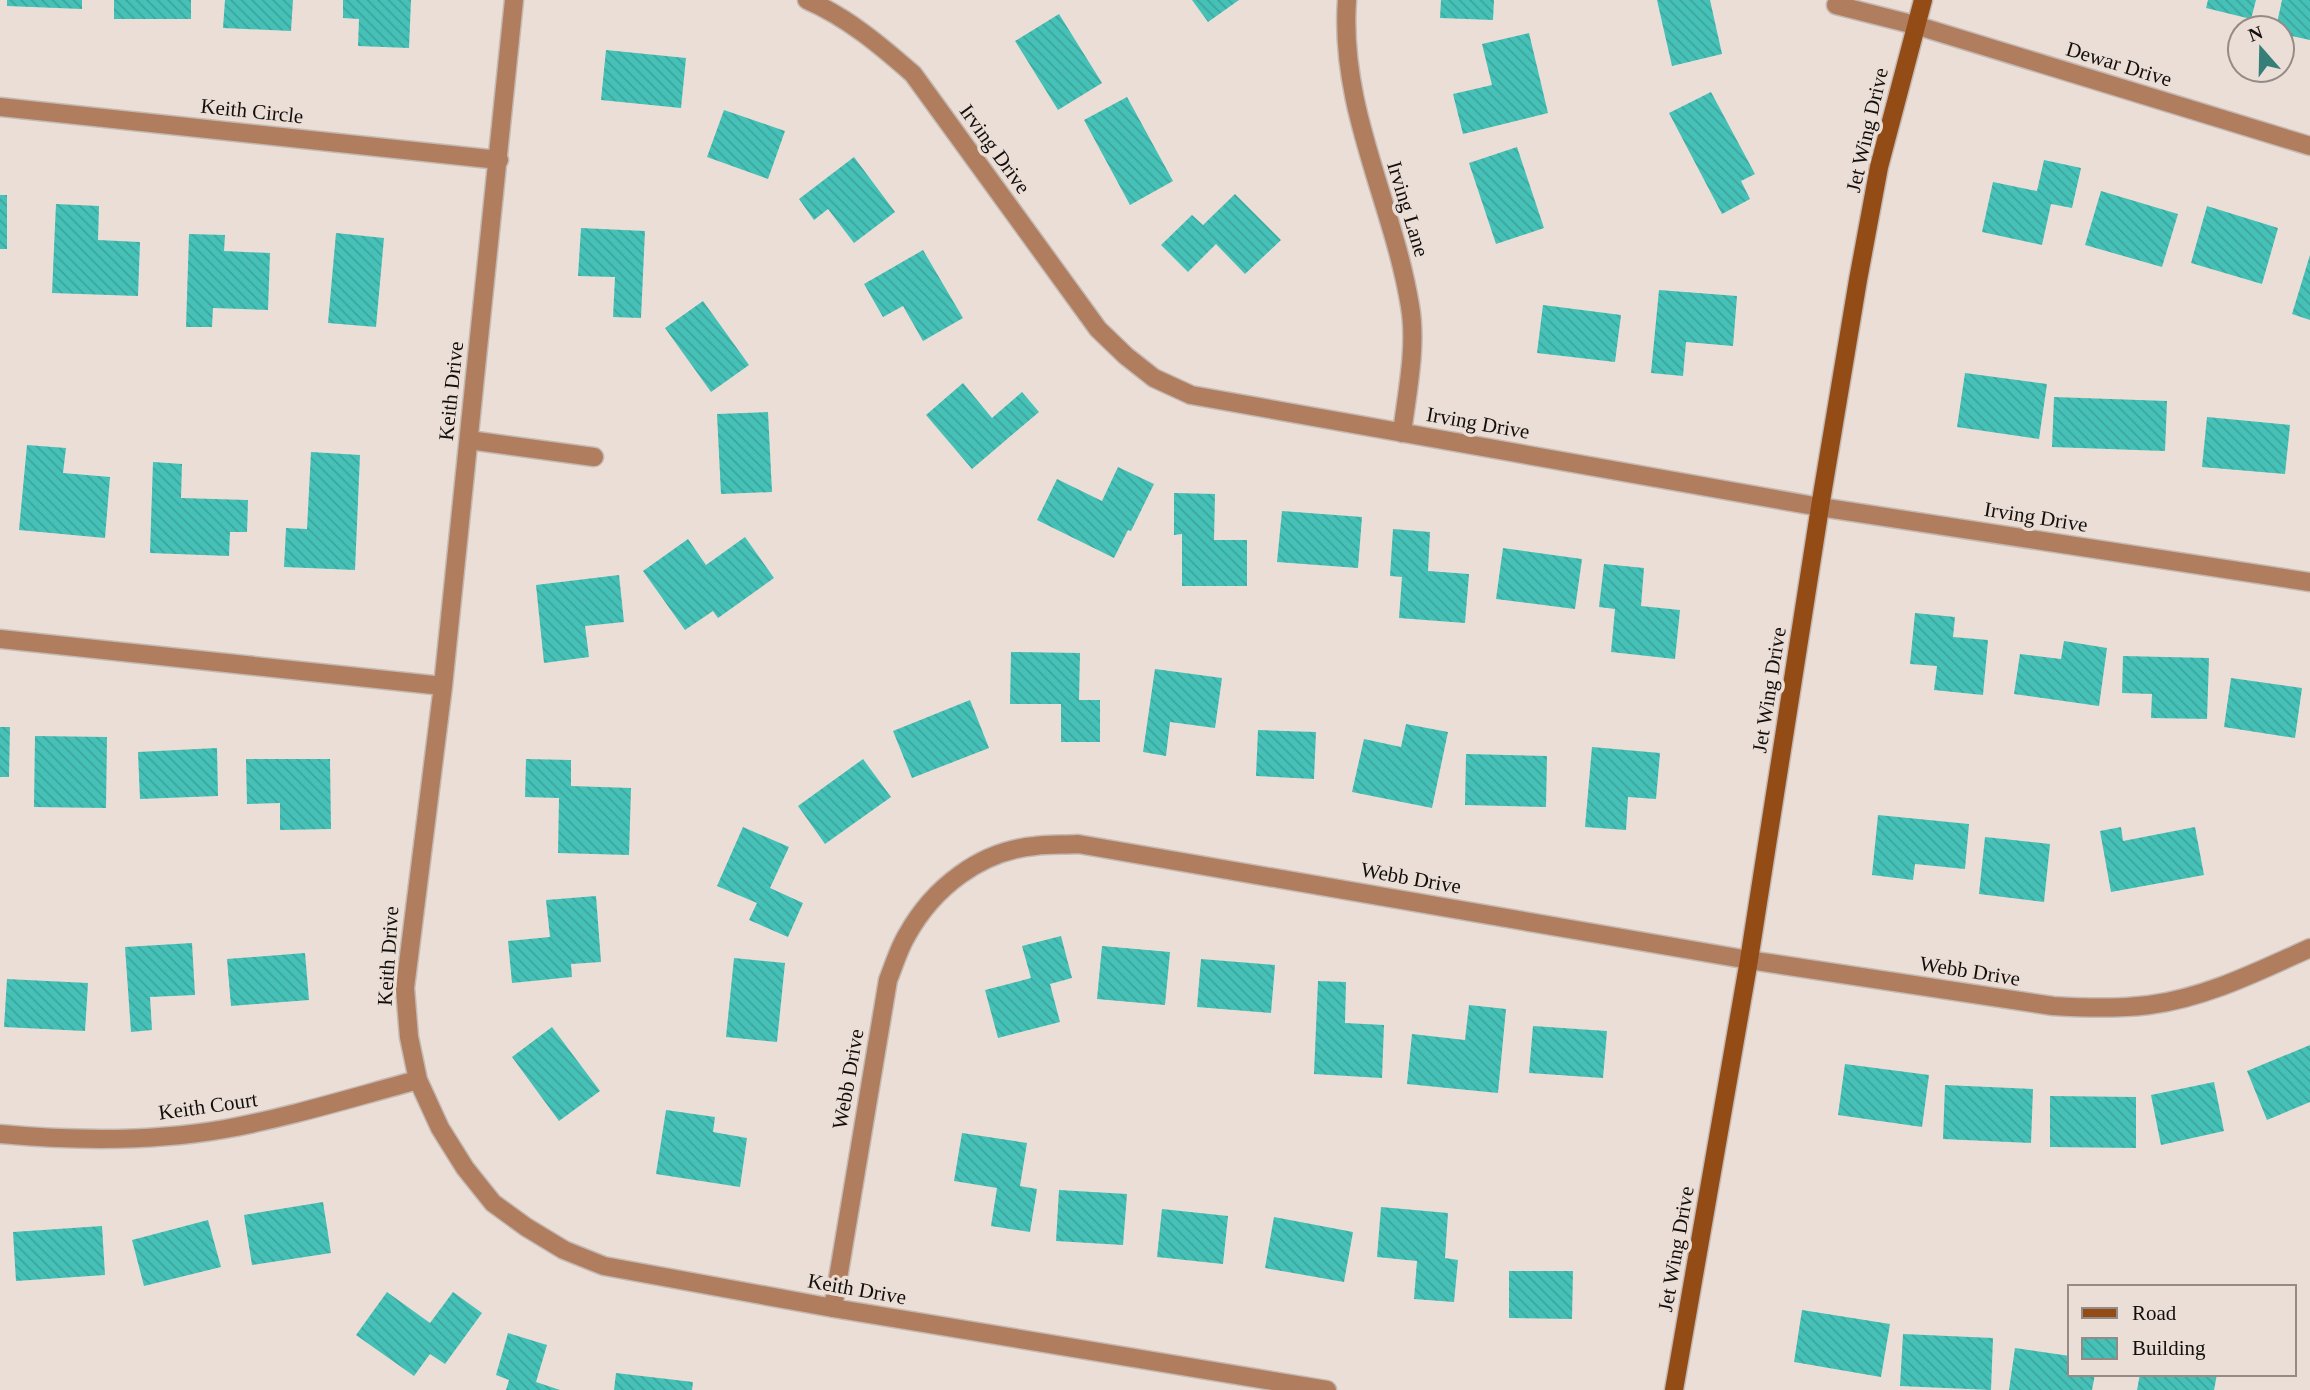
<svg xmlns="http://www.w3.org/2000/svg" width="2310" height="1390" viewBox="0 0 2310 1390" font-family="'Times New Roman',serif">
  <defs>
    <pattern id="building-back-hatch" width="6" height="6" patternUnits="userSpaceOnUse" patternTransform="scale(1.75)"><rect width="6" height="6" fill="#46c1b7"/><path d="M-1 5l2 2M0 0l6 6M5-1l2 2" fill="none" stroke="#3ca59c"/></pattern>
  </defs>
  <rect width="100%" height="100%" fill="#ebded7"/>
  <!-- building -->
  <path fill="url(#building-back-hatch)" d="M 7,0 L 82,0 L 82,9 L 7,6 Z
    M 114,0 L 191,0 L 191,19 L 114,19 Z
    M 225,0 L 293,0 L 291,31 L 223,28 Z
    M 343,0 L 411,0 L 409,48 L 358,46 L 359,19 L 343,18 Z
    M 1192,0 L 1239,0 L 1208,22 Z
    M 1441,0 L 1494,0 L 1493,20 L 1440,18 Z
    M 1657,0 L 1710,0 L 1722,54 L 1672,66 Z
    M 2208,0 L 2256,0 L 2251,19 L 2206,8 Z
    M 2282,0 L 2310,0 L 2310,40 L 2282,34 L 2282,28 L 2276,28 Z
    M 1059,14 L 1102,83 L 1058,110 L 1015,41 Z
    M 1529,33 L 1548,113 L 1463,134 L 1453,94 L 1492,85 L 1482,44 Z
    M 606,50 L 686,58 L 681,108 L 601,100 Z
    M 1711,92 L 1755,174 L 1741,181 L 1750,199 L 1722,214 L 1669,113 Z
    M 1127,97 L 1173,181 L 1130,205 L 1084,120 Z
    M 724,110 L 785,131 L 768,179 L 707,157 Z
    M 1517,147 L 1544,228 L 1496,244 L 1469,163 Z
    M 854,157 L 895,212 L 854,243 L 828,209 L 814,220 L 799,199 Z
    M 2044,160 L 2081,168 L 2072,208 L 2051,204 L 2042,245 L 1982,232 L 1993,182 L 2037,191 Z
    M 2101,191 L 2178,214 L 2162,267 L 2085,245 Z
    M 1235,194 L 1281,240 L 1245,274 L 1216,244 L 1188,272 L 1161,245 L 1192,215 L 1203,225 Z
    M 0,195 L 7,195 L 7,249 L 0,249 Z
    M 56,204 L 99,206 L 98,240 L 140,242 L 138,296 L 52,293 Z
    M 2207,206 L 2278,228 L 2262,284 L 2191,263 Z
    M 581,228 L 645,231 L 641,318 L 613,317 L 615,277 L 578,276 Z
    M 336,233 L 384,238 L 376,327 L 328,323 Z
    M 189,234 L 225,235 L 224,251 L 270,253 L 268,310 L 213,308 L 212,327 L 186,327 Z
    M 923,250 L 963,318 L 923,341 L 903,306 L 883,317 L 864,284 Z
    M 2310,255 L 2310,320 L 2292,314 Z
    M 1659,290 L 1737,296 L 1733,346 L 1686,342 L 1683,376 L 1651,373 Z
    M 703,301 L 749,365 L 711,392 L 665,328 Z
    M 1543,305 L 1621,315 L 1615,362 L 1537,353 Z
    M 1965,373 L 2047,384 L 2039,439 L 1957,427 Z
    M 963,383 L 992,418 L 1022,392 L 1039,412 L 972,469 L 926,415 Z
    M 2054,397 L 2167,401 L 2165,451 L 2052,447 Z
    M 768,412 L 772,492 L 721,494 L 717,414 Z
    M 2207,417 L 2290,425 L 2285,474 L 2202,467 Z
    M 27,445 L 66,448 L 63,473 L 110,477 L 105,538 L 19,530 Z
    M 311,452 L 360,455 L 355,570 L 284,567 L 286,528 L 307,529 Z
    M 153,462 L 182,464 L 181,498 L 248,500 L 247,532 L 230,532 L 229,556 L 150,553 Z
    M 1118,467 L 1154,484 L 1131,531 L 1128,530 L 1114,558 L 1037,520 L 1057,479 L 1102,501 Z
    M 1174,493 L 1215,494 L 1214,540 L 1247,540 L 1247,586 L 1182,586 L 1182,534 L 1174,535 Z
    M 1282,511 L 1362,517 L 1358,568 L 1277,562 Z
    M 1393,529 L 1430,532 L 1428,571 L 1469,574 L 1465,623 L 1399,618 L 1402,577 L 1390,576 Z
    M 745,537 L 774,578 L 718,618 L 713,611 L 685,630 L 643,571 L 688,539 L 706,565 Z
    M 1503,548 L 1582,559 L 1575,609 L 1496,599 Z
    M 1604,564 L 1644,568 L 1641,606 L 1680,610 L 1675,659 L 1611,652 L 1615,609 L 1599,607 Z
    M 619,575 L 624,622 L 585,626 L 589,657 L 544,663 L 536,585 Z
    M 1915,613 L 1955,617 L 1953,637 L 1988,640 L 1983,695 L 1934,690 L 1937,666 L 1910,664 Z
    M 2064,641 L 2107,648 L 2099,706 L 2014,694 L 2020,654 L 2061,659 Z
    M 1011,652 L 1080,653 L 1079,700 L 1100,700 L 1100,742 L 1061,742 L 1061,704 L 1010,704 Z
    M 2123,656 L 2209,658 L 2207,719 L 2151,718 L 2152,694 L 2122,693 Z
    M 1155,669 L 1222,678 L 1215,728 L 1170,722 L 1166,756 L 1143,752 Z
    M 2231,678 L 2302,688 L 2295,738 L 2224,727 Z
    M 970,700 L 989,748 L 912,778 L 893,731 Z
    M 1406,724 L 1448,732 L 1432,808 L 1352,792 L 1364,739 L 1401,747 Z
    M 0,727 L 10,727 L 9,777 L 0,777 Z
    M 1258,730 L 1316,732 L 1314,779 L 1256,776 Z
    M 35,736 L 107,737 L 106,808 L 34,807 Z
    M 1592,747 L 1660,753 L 1656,799 L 1628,797 L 1626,830 L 1585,827 Z
    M 217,748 L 218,796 L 140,799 L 138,752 Z
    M 1466,754 L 1547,756 L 1546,807 L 1465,805 Z
    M 246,759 L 330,759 L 331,829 L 280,830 L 280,803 L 247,804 Z
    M 526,759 L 571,760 L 571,786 L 631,788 L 629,855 L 558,853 L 559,798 L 525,797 Z
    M 863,759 L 891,797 L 825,844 L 798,806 Z
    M 1878,815 L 1969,824 L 1965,869 L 1915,864 L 1913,880 L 1872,875 Z
    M 743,827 L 789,847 L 770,888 L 803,903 L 788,937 L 749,920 L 757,903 L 717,886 Z
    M 2121,827 L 2123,841 L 2195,827 L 2204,875 L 2111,892 L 2100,831 Z
    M 1985,837 L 2050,844 L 2044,902 L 1979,894 Z
    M 596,896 L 601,962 L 571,964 L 572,977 L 512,983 L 508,941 L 550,937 L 546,900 Z
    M 1061,936 L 1072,978 L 1050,984 L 1060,1022 L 998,1038 L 985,990 L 1031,978 L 1022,946 Z
    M 192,943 L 195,995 L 150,997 L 152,1030 L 131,1032 L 125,947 Z
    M 1102,946 L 1170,952 L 1165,1005 L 1097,999 Z
    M 305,953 L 309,1000 L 231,1006 L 227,959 Z
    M 734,958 L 785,963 L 777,1042 L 726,1037 Z
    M 1201,959 L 1275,965 L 1271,1013 L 1197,1007 Z
    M 7,979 L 88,983 L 85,1031 L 4,1027 Z
    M 1318,981 L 1346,982 L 1345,1023 L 1384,1025 L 1382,1078 L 1314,1074 Z
    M 1469,1005 L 1506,1009 L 1498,1093 L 1407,1084 L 1412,1034 L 1465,1040 Z
    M 1533,1026 L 1607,1031 L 1603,1078 L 1529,1073 Z
    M 552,1027 L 600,1091 L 559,1121 L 512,1057 Z
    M 2310,1045 L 2310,1102 L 2267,1120 L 2247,1071 Z
    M 1845,1064 L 1929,1075 L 1922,1127 L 1838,1115 Z
    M 2214,1082 L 2224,1131 L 2161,1145 L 2151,1095 Z
    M 1945,1085 L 2033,1089 L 2031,1143 L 1943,1139 Z
    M 2050,1096 L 2136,1097 L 2136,1148 L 2050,1147 Z
    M 666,1110 L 715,1117 L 713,1132 L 747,1138 L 740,1187 L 656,1174 Z
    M 962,1133 L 1027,1143 L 1020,1186 L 1037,1189 L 1030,1232 L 991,1226 L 997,1188 L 954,1181 Z
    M 1059,1190 L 1127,1194 L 1123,1245 L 1056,1241 Z
    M 323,1202 L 331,1253 L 252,1265 L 244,1215 Z
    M 1381,1207 L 1448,1213 L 1445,1258 L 1458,1260 L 1454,1302 L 1414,1299 L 1417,1261 L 1377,1257 Z
    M 1162,1209 L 1228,1216 L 1223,1264 L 1157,1257 Z
    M 1274,1217 L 1353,1232 L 1344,1282 L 1265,1268 Z
    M 208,1220 L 221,1267 L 144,1286 L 132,1240 Z
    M 102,1226 L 105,1275 L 16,1281 L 13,1232 Z
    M 1509,1271 L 1573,1271 L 1572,1319 L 1509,1318 Z
    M 387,1292 L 430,1323 L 453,1292 L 482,1313 L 445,1364 L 430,1354 L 414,1376 L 356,1335 Z
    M 1802,1310 L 1890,1324 L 1881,1377 L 1794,1362 Z
    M 508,1333 L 547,1345 L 536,1382 L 560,1390 L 506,1390 L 509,1380 L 496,1375 Z
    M 1903,1334 L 1993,1338 L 1991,1390 L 1900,1386 Z
    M 2015,1348 L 2070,1356 L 2070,1374 L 2095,1374 L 2092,1390 L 2009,1390 Z
    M 616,1373 L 693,1382 L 692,1390 L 614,1390 Z
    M 2140,1374 L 2172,1375 L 2217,1374 L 2214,1390 L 2137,1390 Z"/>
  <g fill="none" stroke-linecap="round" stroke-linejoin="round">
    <defs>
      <path id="minor" d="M 514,0 L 443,686 L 405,988 L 409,1037 L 418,1080 L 440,1128 L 465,1168 L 493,1203 L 526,1227 L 564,1250 L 604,1266 L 833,1308 L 1327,1390
        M 807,0 C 847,17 881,46 913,74 L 1098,329 L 1126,356 L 1154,378 L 1191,395 L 1820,507 L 2310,582
        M 1347,0 C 1339,109 1393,202 1410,306 C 1417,346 1407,393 1402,433
        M 1836,5 L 1915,25 L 2310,146
        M 0,107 L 499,160
        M 469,440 L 594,457
        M 0,639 L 443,686
        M 0,1134 C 75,1141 151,1142 225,1129 C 290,1117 354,1097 418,1080
        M 833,1308 L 888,980 C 894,965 899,948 907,935 C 933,888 980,851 1035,846 C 1049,844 1064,845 1078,844 L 1749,960 L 2053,1006 C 2085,1008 2117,1009 2149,1005 C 2205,998 2259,971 2310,948"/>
      <path id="secondary" d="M 1674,1390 L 1749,960 L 1820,507 L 1858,280 L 1879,167 L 1923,0"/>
    </defs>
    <!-- minor casing -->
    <use href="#minor" stroke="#c4b9b3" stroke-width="21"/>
    <!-- secondary casing -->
    <use href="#secondary" stroke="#c4b9b3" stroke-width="21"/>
    <!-- minor -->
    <use href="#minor" stroke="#b07e5f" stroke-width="18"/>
    <!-- secondary -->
    <use href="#secondary" stroke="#934c16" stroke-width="18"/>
  </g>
  <g text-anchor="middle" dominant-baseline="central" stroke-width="7" stroke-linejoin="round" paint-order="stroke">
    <!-- street labels -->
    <g font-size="21" fill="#130f0d" stroke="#ebded7">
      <text transform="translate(2119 64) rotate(17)">Dewar Drive</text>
      <text transform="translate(252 111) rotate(6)">Keith Circle</text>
      <text transform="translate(1867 130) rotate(-77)">Jet Wing Drive</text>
      <text transform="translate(995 149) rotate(54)">Irving Drive</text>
      <text transform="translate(1408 209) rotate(73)">Irving Lane</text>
      <text transform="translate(451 391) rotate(-84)">Keith Drive</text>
      <text transform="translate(1478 423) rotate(10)">Irving Drive</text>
      <text transform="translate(2036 517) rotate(9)">Irving Drive</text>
      <text transform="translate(1769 690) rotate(-81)">Jet Wing Drive</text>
      <text transform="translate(1411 878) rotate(10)">Webb Drive</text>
      <text transform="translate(388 956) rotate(-86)">Keith Drive</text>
      <text transform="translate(1970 971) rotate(9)">Webb Drive</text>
      <text transform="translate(848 1079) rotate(-80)">Webb Drive</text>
      <text transform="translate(208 1106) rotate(-8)">Keith Court</text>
      <text transform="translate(1676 1249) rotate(-80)">Jet Wing Drive</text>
      <text transform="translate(857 1289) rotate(10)">Keith Drive</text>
    </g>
  </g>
  <!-- legend -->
  <rect x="2068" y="1285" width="228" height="91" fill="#ebded7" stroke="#958b86" stroke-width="2"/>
  <rect x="2082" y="1308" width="35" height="10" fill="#934c16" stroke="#958b86" stroke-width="2"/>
  <text x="2132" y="1320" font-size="21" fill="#130f0d">Road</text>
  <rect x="2082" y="1338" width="35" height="21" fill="url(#building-back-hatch)" stroke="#958b86" stroke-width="2"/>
  <text x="2132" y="1355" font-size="21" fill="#130f0d">Building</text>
  <!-- north arrow -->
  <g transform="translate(2261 49) rotate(340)"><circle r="33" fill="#ebded7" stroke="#958b86" stroke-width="2"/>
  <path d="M0-5L12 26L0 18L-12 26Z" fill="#367e78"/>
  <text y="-10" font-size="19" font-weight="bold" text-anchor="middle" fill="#130f0d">N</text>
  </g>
</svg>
